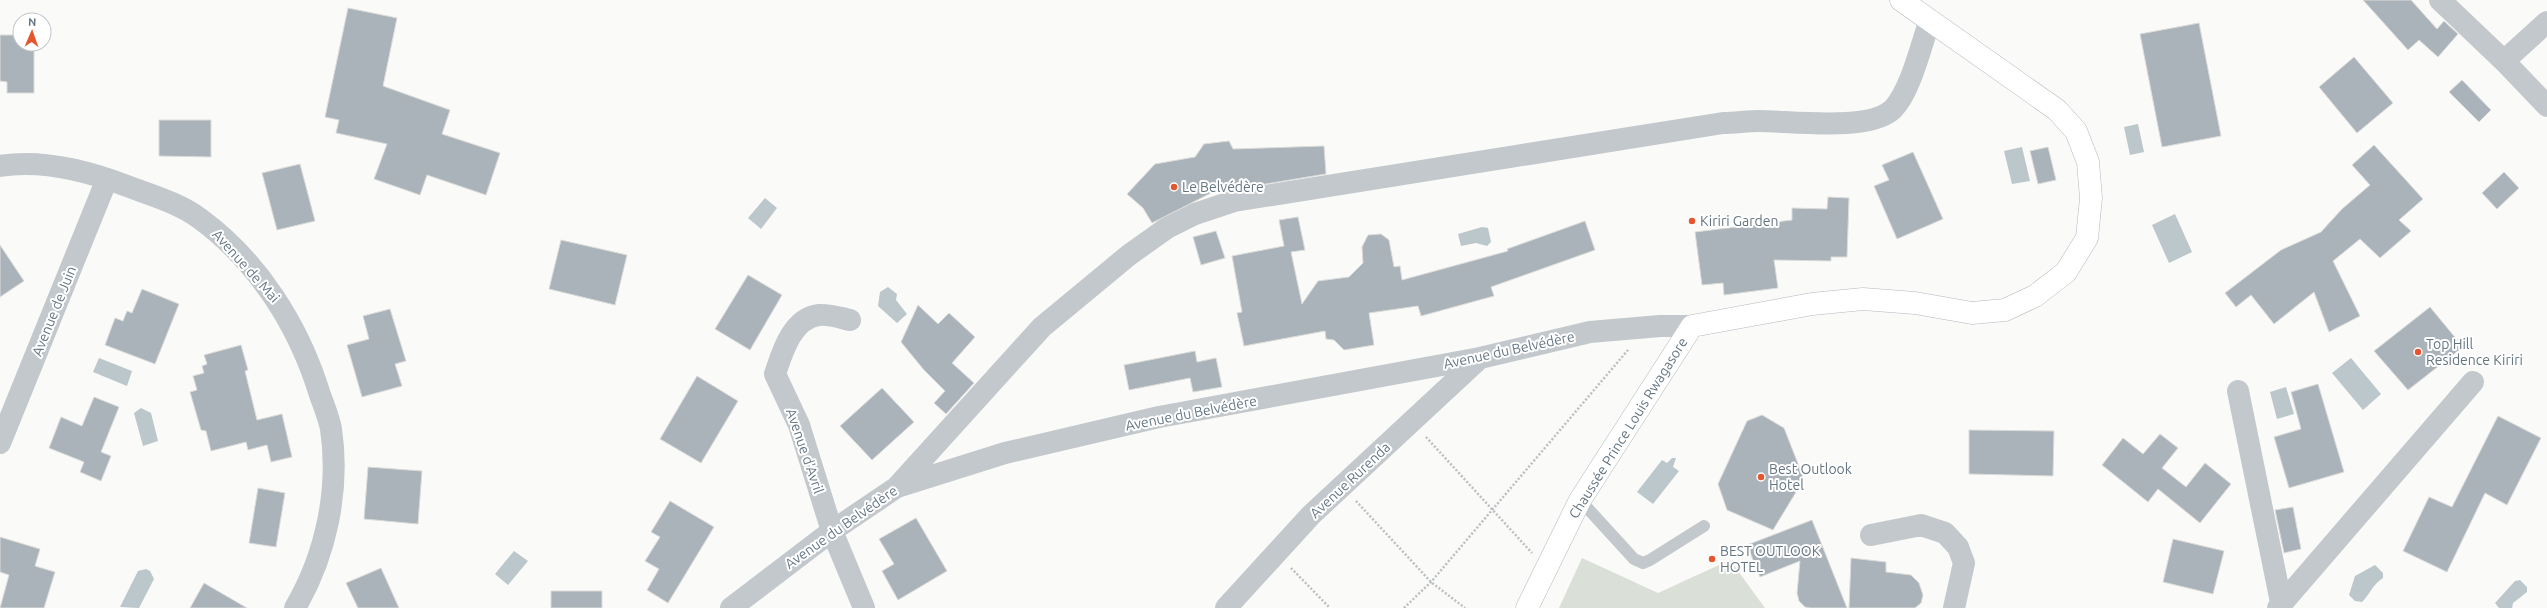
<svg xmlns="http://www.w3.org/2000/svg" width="2547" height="608" viewBox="0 0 2547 608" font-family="Ubuntu,sans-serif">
  <rect width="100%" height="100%" fill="#fafaf8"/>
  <!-- green -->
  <path fill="#dadfd7" d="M 1582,558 L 1658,593 L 1730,560 L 1765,608 L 1559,608 Z"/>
  <!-- water -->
  <path fill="#bbc7cb" d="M 2138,124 L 2144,152 L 2130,155 L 2124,127 Z
    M 2022,147 L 2030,181 L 2012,184 L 2004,151 Z
    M 765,198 L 777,208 L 761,229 L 748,218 Z
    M 2175,214 L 2192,252 L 2169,263 L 2152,225 Z
    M 1482,227 L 1488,228 L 1491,242 L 1487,246 L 1476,243 L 1461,246 L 1458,234 Z
    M 888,287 L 897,294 L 896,300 L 907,314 L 897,323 L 878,306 L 880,292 Z
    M 99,358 L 132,371 L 127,386 L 93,372 Z
    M 2351,358 L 2381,394 L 2363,410 L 2332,373 Z
    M 2286,387 L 2294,414 L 2277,419 L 2270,392 Z
    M 141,408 L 151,413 L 158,441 L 143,446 L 134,413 Z
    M 1672,458 L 1676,458 L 1673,467 L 1679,471 L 1653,504 L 1637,492 L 1662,460 L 1667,463 Z
    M 514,551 L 528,561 L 508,585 L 495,574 Z
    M 2375,565 L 2383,573 L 2383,578 C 2372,585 2371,593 2362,602 L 2355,601 L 2349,595 L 2355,576 Z
    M 146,569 L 150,571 L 154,579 L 139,608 L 120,607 L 138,571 Z
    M 2520,580 L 2527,587 L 2527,592 L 2513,603 L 2512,608 L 2499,608 L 2495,603 L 2515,581 Z"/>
  <!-- building -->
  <path fill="#aab3b9" stroke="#dcdcda" d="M 2363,0 L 2411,0 L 2437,29 L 2444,21 L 2458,34 L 2438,57 L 2419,40 L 2408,50 Z
    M 348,8 L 397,18 L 383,86 L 450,110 L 442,134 L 500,153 L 486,195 L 427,175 L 420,195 L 374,179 L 387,144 L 336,133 L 339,120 L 325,117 Z
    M 2199,23 L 2221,136 L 2162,147 L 2140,34 Z
    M 0,35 L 20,35 L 20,44 L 34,44 L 34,93 L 7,93 L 7,82 L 0,81 Z
    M 2354,57 L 2393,103 L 2357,133 L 2319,87 Z
    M 2462,80 L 2491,110 L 2479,122 L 2449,92 Z
    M 159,120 L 211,120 L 211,157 L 159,156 Z
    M 1229,141 L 1233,149 L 1324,146 L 1326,174 L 1211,193 L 1152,223 L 1143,208 L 1127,194 L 1155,164 L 1195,157 L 1204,144 Z
    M 2374,145 L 2423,199 L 2399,220 L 2411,231 L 2380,258 L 2360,239 L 2333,261 L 2360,316 L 2329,332 L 2314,292 L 2274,324 L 2251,295 L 2236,307 L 2225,293 L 2281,250 L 2321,232 L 2342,209 L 2370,185 L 2352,165 Z
    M 2048,147 L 2056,180 L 2038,184 L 2030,151 Z
    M 1913,152 L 1943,219 L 1897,239 L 1874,186 L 1889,180 L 1882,165 Z
    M 300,164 L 315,221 L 277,230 L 262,173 Z
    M 2504,172 L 2519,188 L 2497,209 L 2482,193 Z
    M 1828,197 L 1849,198 L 1847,257 L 1831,257 L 1831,261 L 1774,260 L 1778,288 L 1724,295 L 1723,283 L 1702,285 L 1695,232 L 1792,220 L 1792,208 L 1827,209 Z
    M 1298,217 L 1305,250 L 1291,252 L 1302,304 L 1318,281 L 1349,277 L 1363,263 L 1362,247 L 1368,235 L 1381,234 L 1389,240 L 1394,267 L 1400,266 L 1402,280 L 1508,251 L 1507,249 L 1585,221 L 1595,250 L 1491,287 L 1494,296 L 1421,316 L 1418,306 L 1369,313 L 1374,345 L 1344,350 L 1334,340 L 1326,339 L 1325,331 L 1244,346 L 1237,313 L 1242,312 L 1232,256 L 1284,246 L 1279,220 Z
    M 1216,231 L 1225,258 L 1201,265 L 1193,237 Z
    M 561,240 L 627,255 L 615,305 L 549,289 Z
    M 0,245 L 24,281 L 0,297 Z
    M 748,275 L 782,295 L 750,350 L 715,329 Z
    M 142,289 L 179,304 L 155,364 L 105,345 L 115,318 L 123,321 L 127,311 L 132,313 Z
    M 918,305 L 938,324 L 949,313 L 975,337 L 952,363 L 974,383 L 946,414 L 934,403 L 945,391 L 924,370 L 901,342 Z
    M 2430,307 L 2463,347 L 2408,390 L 2374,351 Z
    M 390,309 L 406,361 L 395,364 L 402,386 L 362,397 L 347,345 L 369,339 L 363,316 Z
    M 241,345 L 248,370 L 245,371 L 257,420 L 282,414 L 292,457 L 271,462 L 267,445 L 248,450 L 246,442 L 211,451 L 206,431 L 201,430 L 190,392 L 197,390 L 193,376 L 204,373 L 202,366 L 207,364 L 204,355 Z
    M 1195,351 L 1197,362 L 1216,358 L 1222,387 L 1193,392 L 1190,378 L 1129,390 L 1124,365 Z
    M 697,376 L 738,401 L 701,463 L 660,439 Z
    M 2318,384 L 2344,472 L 2289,488 L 2274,437 L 2301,429 L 2291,392 Z
    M 882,388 L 914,422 L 872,460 L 840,426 Z
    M 94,397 L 119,407 L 101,452 L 111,456 L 101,481 L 80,472 L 84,462 L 49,448 L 61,417 L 82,426 Z
    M 1762,415 L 1784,428 L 1804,479 L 1773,530 L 1727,510 L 1718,484 L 1747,421 Z
    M 2498,416 L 2541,438 L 2507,505 L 2485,493 L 2447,572 L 2403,551 L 2429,497 L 2452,507 Z
    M 1969,430 L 2054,431 L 2053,476 L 1969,474 Z
    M 2160,434 L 2178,448 L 2162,468 L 2186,487 L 2205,463 L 2231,484 L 2200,523 L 2158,489 L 2148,502 L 2102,465 L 2123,438 L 2143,454 Z
    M 368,467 L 422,471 L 418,524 L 364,519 Z
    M 258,488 L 285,493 L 276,547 L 249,543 Z
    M 670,501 L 714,527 L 668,603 L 647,590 L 659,569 L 645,561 L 660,537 L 651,532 Z
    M 2293,507 L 2301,549 L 2284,553 L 2275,510 Z
    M 916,518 L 947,571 L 898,600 L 882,571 L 894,564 L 879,539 Z
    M 1812,520 L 1847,608 L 1810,608 L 1805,607 L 1799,601 L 1797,593 L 1800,561 L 1760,577 L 1747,545 Z
    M 0,537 L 40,549 L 35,566 L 55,572 L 44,608 L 0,608 L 9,575 L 0,572 Z
    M 2173,539 L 2224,551 L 2213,594 L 2163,582 Z
    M 1851,558 L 1886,562 L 1886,572 L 1911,575 L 1919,583 L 1923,595 L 1921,603 L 1915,608 L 1849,608 Z
    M 381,568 L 399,608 L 358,608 L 346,583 Z
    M 204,583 L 247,608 L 190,608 Z
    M 551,591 L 602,591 L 602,608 L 551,608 Z"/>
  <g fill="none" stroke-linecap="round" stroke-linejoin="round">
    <defs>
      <path id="secondary" d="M 1527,608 L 1580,500 L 1692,326 L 1812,304 L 1863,299 L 1915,303 L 1972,313 L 2005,310 L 2035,296 L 2066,272 L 2087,238 L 2091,198 L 2088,162 L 2076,131 L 2057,110 L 1901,0"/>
    </defs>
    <!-- secondary casing -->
    <use href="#secondary" stroke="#b3babf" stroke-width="23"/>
    <!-- path -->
    <path stroke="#bbbfc2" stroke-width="2.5" stroke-dasharray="2 2" stroke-linecap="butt" d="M 1426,437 L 1532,553
      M 1356,501 L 1431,582 L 1465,608
      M 1291,568 L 1330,608
      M 1404,608 L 1431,582 L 1628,350"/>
    <!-- lane -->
    <path stroke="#c3c8cc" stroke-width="12" d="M 1580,500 L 1634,559 L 1643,563 L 1650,560 L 1704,526"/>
    <!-- street -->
    <path stroke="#c3c8cc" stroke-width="22" d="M 2440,0 L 2504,61 L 2547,106
      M 2504,61 L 2547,22
      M 0,166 C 43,159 88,171 127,186 C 151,195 179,203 199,218 C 258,261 299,326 320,395 C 324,406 329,418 331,429 C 340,490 326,555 295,608
      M 850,320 C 841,318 829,314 819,315 C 792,318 782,353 775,374 L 799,425 L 832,531 L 864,608
      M 2238,391 L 2281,602
      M 0,443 L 107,179
      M 897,487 L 1042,327 L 1129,255 L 1167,228 L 1195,214 L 1234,201 L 1723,123 C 1735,123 1747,121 1759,121 C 1791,121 1870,132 1893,109 C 1911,90 1921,45 1930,20
      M 1871,535 L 1921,525 L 1945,533 L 1958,547 L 1964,563 L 1954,608
      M 731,608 L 832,531 L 897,487 L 1005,453 L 1159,417 L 1480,358 L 1590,332 L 1660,326 L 1692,326
      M 1226,608 L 1311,515 L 1480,358
      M 2278,608 L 2473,382"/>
    <!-- secondary -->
    <use href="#secondary" stroke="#fff" stroke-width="22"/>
  </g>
  <!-- markers -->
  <g fill="#e4572e" stroke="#fff" stroke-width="1.5">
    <circle cx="1174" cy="187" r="4"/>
    <circle cx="1692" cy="221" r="4"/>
    <circle cx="2418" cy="352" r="4"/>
    <circle cx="1761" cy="477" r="4"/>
    <circle cx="1712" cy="559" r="4"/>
  </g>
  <g text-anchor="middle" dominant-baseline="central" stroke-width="4" stroke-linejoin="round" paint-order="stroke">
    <!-- poi labels -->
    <g font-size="14" fill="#657683" stroke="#fff" text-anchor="start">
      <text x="1182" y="187">Le Belvédère</text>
      <text x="1700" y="221">Kiriri Garden</text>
      <text x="2426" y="344">Top Hill<tspan x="2426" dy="16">Residence Kiriri</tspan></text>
      <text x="1769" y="469">Best Outlook<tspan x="1769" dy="16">Hotel</tspan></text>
      <text x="1720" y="551">BEST OUTLOOK<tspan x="1720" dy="16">HOTEL</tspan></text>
    </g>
    <!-- street labels -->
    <g font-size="14" fill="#657683" stroke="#fff">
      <text transform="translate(246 266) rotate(48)">Avenue de Mai</text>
      <text transform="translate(54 311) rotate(-68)">Avenue de Juin</text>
      <text transform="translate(1509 350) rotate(-12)">Avenue du Belvédère</text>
      <text transform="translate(1191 413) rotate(-11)">Avenue du Belvédère</text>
      <text transform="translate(1628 428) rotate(-58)">Chaussée Prince Louis Rwagasore</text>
      <text transform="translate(805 451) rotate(71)">Avenue d'Avril</text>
      <text transform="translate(1350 480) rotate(-43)">Avenue Rurenda</text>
      <text transform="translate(841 527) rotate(-35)">Avenue du Belvédère</text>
    </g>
  </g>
  <!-- north arrow -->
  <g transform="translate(32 32) rotate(2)"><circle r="19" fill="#ffffff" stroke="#c1c8cd"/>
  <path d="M0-3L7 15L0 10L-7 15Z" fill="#e4572e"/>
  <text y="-6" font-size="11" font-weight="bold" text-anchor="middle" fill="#657683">N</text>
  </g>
</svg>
